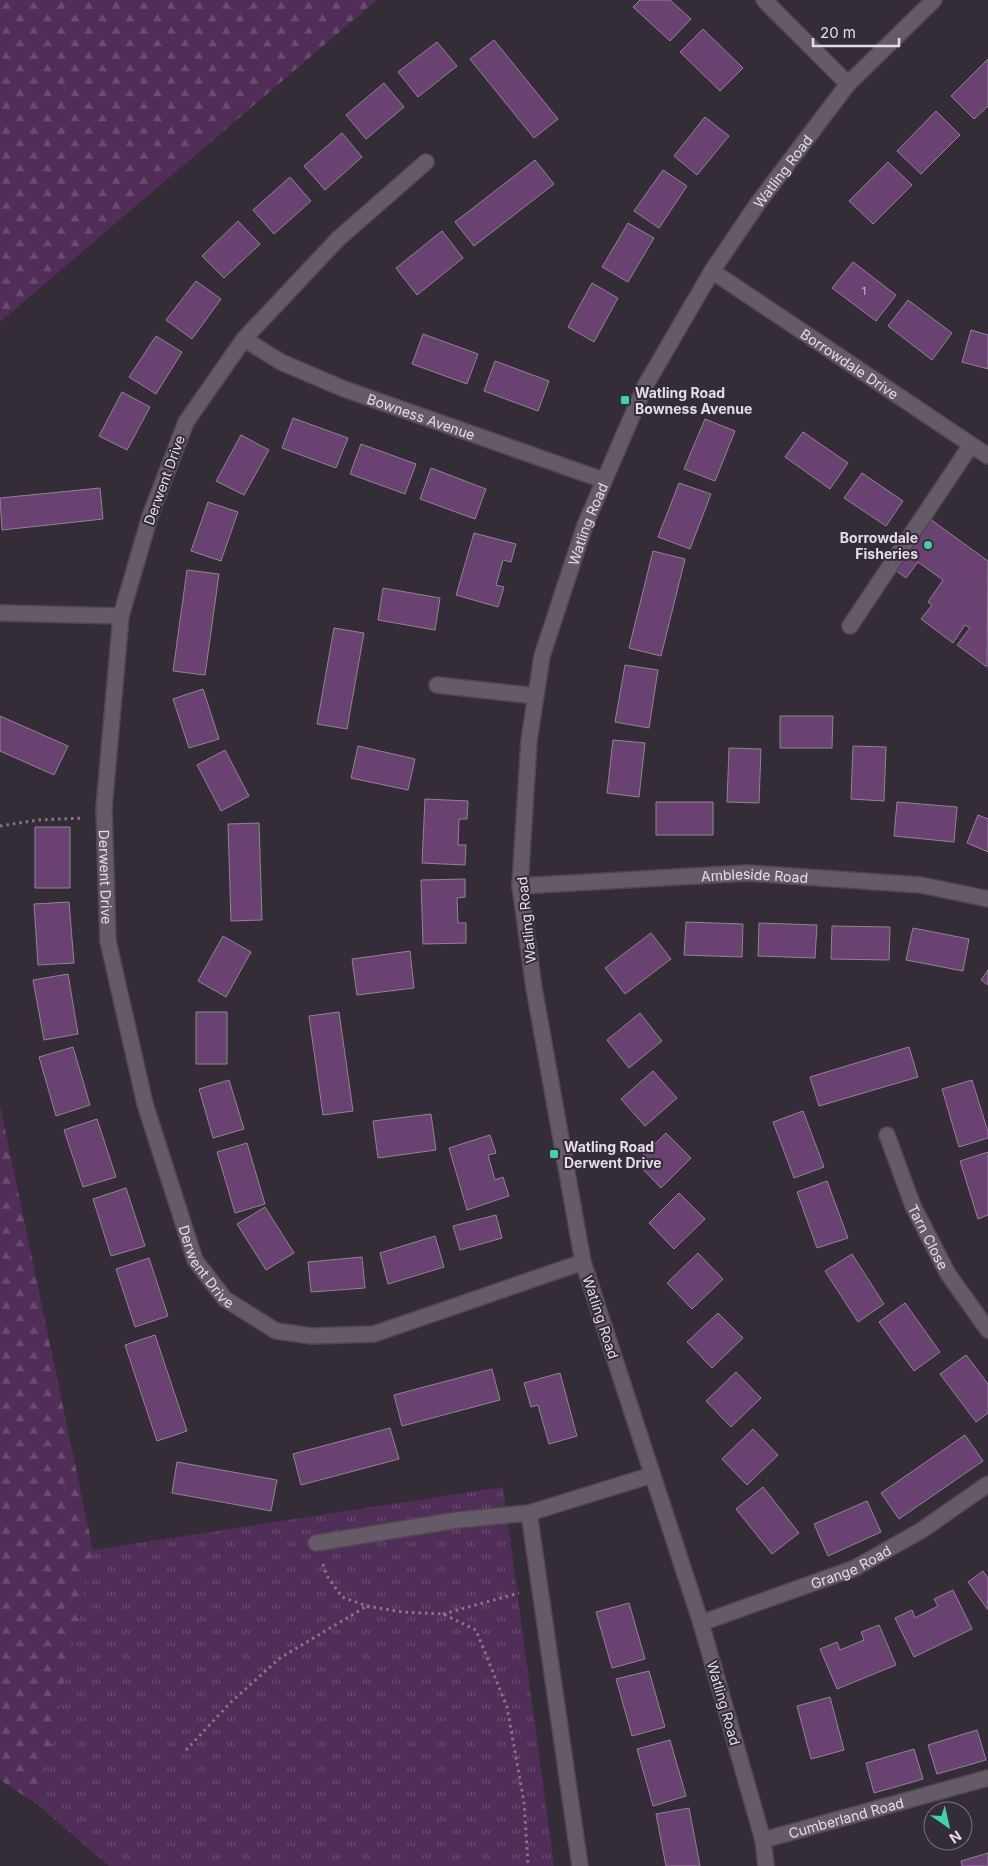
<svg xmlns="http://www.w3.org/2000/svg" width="988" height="1866" viewBox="0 0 988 1866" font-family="Inter,sans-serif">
  <defs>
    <pattern id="grass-tufts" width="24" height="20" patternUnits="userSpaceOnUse" patternTransform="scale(1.25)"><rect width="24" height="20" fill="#512e58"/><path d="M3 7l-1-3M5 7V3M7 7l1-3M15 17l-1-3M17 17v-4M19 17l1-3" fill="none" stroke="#6a4c70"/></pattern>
    <pattern id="forest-firs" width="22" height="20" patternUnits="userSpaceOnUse" patternTransform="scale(1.25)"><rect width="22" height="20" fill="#512e58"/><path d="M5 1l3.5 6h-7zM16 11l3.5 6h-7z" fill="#6a4c70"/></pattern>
  </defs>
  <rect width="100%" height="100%" fill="#342c36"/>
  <!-- grass -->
  <path fill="url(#grass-tufts)" d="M 503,1487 L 554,1866 L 109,1866 L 38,1805 L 93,1550 Z"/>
  <!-- forest -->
  <path fill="url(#forest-firs)" d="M 0,0 L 377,0 L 0,322 Z
    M 0,1105 L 93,1550 L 38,1805 L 0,1780 Z"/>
  <!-- building -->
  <path fill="#694271" stroke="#8f8591" d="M 640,0 L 670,0 L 691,19 L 670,41 L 633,7 Z
    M 703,29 L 743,68 L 720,91 L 680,52 Z
    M 494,40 L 558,119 L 534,138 L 470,59 Z
    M 437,42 L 457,66 L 418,97 L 398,72 Z
    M 988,59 L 988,106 L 974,119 L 951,96 Z
    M 384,83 L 404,107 L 366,139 L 346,115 Z
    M 936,111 L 960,135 L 921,174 L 897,151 Z
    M 705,117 L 729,136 L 697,175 L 674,156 Z
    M 342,133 L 362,157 L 325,190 L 304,166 Z
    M 535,160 L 554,184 L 474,246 L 455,222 Z
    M 888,162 L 912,185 L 873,224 L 849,201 Z
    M 663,170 L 687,186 L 659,228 L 634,211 Z
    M 290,177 L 311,201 L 274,234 L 253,210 Z
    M 238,221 L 260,244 L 224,278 L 202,256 Z
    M 628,223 L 654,238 L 628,282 L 602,267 Z
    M 442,231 L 463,258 L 417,295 L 396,268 Z
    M 853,262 L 896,295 L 876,321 L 832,288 Z
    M 196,281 L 221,299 L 192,339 L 166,320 Z
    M 592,283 L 618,298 L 594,342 L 568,327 Z
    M 908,300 L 952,333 L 932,360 L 888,326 Z
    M 971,330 L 988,335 L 988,369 L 962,362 Z
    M 423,334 L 478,354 L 467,384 L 412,364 Z
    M 156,336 L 182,352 L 156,394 L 129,377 Z
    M 495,361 L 549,381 L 538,411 L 484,391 Z
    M 122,392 L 150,407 L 127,450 L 99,436 Z
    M 293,418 L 348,438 L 336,468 L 282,448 Z
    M 705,419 L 735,431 L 715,481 L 684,469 Z
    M 803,432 L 848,463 L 830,489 L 785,457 Z
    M 241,435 L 269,450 L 244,495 L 216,481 Z
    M 361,444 L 416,464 L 405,494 L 350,474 Z
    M 431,468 L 486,489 L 475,519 L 420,499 Z
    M 862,473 L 903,501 L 886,526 L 844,498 Z
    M 679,483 L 711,494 L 690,549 L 658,537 Z
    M 100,488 L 103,519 L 2,530 L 0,498 Z
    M 208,502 L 238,512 L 221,561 L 191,551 Z
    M 930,519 L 988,561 L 987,667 L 957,645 L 970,628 L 965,625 L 953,643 L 921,619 L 932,605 L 928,602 L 943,580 L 918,562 L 906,578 L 894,569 Z
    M 474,533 L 516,544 L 511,562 L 503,560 L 496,585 L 504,587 L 498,607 L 456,595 Z
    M 653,551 L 685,559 L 661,656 L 629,648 Z
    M 187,570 L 219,574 L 205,675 L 173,671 Z
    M 383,588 L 440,598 L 435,630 L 378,620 Z
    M 334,628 L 364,633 L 347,729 L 317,724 Z
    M 625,665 L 658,670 L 649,728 L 615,722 Z
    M 203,689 L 219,739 L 189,748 L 173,699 Z
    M 0,716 L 68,746 L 54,775 L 0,751 Z
    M 780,716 L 833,716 L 832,748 L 780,748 Z
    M 613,740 L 645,743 L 639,797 L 607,793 Z
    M 358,746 L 415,759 L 408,790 L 351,778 Z
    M 853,746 L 886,747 L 884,801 L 851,799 Z
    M 729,748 L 761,749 L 759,803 L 727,802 Z
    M 225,750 L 249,796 L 221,811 L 197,765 Z
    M 425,799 L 468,801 L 467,819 L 459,819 L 458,845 L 466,845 L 465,865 L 422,863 Z
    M 656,802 L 713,802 L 713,835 L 656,835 Z
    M 897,802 L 957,807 L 954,842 L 894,836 Z
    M 978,815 L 988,819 L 988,852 L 967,843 Z
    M 259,823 L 262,920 L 231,921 L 228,824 Z
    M 35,827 L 70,827 L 70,888 L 35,888 Z
    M 465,879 L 465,897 L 457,898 L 458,923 L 466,923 L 466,943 L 423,944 L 421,880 Z
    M 69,902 L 74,963 L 38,965 L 34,904 Z
    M 686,922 L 743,924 L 742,957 L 684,955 Z
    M 759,923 L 817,925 L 815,958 L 758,956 Z
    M 832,926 L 890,927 L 889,960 L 831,959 Z
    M 913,928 L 969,939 L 963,971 L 906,960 Z
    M 651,933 L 671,959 L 625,994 L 605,968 Z
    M 223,936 L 251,952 L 226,997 L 198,981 Z
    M 410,951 L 414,988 L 357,995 L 352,959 Z
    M 988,970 L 988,985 L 981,980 Z
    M 68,974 L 78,1034 L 44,1040 L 33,980 Z
    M 196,1012 L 227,1012 L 227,1064 L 196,1064 Z
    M 339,1012 L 353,1111 L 323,1115 L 309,1016 Z
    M 640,1013 L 662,1041 L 629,1068 L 607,1040 Z
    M 73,1047 L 90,1105 L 56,1116 L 39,1057 Z
    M 909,1047 L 918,1077 L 819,1106 L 810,1077 Z
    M 653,1071 L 677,1098 L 645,1126 L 621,1099 Z
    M 229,1080 L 244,1129 L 213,1138 L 199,1089 Z
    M 972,1080 L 988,1132 L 988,1138 L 959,1147 L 942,1089 Z
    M 803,1111 L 824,1167 L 794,1178 L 773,1122 Z
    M 431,1114 L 436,1150 L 378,1158 L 373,1121 Z
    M 97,1119 L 116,1177 L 83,1187 L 64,1130 Z
    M 666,1133 L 691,1158 L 661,1188 L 636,1162 Z
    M 490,1135 L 496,1153 L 488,1155 L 495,1180 L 503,1177 L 509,1196 L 467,1210 L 449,1148 Z
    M 247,1143 L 265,1204 L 235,1213 L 217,1152 Z
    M 988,1152 L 988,1215 L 978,1219 L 960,1161 Z
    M 827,1181 L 848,1238 L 817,1248 L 797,1192 Z
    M 126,1188 L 145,1246 L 111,1256 L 93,1199 Z
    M 679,1193 L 705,1219 L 674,1249 L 649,1223 Z
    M 265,1207 L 294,1253 L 266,1270 L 237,1224 Z
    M 496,1215 L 502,1238 L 460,1250 L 453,1226 Z
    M 435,1236 L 444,1267 L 388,1284 L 380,1253 Z
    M 698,1253 L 723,1279 L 692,1309 L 667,1283 Z
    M 852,1254 L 884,1304 L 858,1322 L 825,1271 Z
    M 362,1257 L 365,1288 L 311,1292 L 308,1262 Z
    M 149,1258 L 168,1316 L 135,1327 L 116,1269 Z
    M 905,1303 L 940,1352 L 914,1371 L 879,1322 Z
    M 718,1313 L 743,1338 L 712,1368 L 687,1342 Z
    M 155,1335 L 187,1431 L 157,1441 L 125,1345 Z
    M 966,1355 L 988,1384 L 988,1413 L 976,1422 L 940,1374 Z
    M 492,1369 L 500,1400 L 402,1426 L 394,1395 Z
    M 736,1372 L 761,1398 L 731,1427 L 706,1401 Z
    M 560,1373 L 577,1436 L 549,1444 L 538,1405 L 531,1407 L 524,1383 Z
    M 390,1428 L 399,1459 L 301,1485 L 293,1454 Z
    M 753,1429 L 778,1455 L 747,1485 L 722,1459 Z
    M 965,1435 L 983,1461 L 899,1519 L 881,1493 Z
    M 177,1462 L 277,1480 L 271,1511 L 172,1493 Z
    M 763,1487 L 799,1533 L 772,1554 L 736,1509 Z
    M 867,1501 L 881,1532 L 828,1556 L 814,1524 Z
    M 983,1571 L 988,1578 L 988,1610 L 968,1582 Z
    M 953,1590 L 972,1629 L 914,1657 L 895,1618 L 912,1610 L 915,1618 L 938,1606 L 934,1599 Z
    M 629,1603 L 645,1659 L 612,1668 L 596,1612 Z
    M 879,1625 L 896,1665 L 837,1689 L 820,1649 L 837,1642 L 840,1650 L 864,1640 L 861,1632 Z
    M 649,1671 L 665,1727 L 632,1736 L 616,1679 Z
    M 830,1697 L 844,1750 L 811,1759 L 797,1706 Z
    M 977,1730 L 986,1760 L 937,1774 L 928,1745 Z
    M 670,1740 L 686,1796 L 653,1806 L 637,1749 Z
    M 914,1749 L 923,1779 L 874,1793 L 866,1763 Z
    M 689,1808 L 700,1866 L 666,1866 L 656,1814 Z
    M 988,1853 L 988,1866 L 962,1866 L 961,1861 Z"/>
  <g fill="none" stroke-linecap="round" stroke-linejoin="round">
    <defs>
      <path id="lane" d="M 850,626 L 971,445
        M 437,685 L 536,696
        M 529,1513 L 580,1866
        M 316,1543 L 458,1520 L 529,1513 L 652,1475"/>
      <g id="street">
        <path d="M 764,0 L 848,84"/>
        <path id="s1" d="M 426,162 L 338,239 L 244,339 L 186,422 L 150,516 L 121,616 L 104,808 L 108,941 L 145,1104 L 195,1260 L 225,1299 L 276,1331 L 312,1336 L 374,1334 L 583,1262"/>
        <path id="s2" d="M 712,271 L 988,456"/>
        <path id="s3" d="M 244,339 L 281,362 L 344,389 L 603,480"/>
        <path d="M 0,613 L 121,616"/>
        <path id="s4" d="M 520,886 L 747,873 L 921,885 L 988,899"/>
        <path id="s5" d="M 887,1135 L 913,1206 L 948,1274 L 988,1330"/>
        <path id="s6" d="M 701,1623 L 855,1568 L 922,1530 L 988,1484"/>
        <path id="s7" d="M 763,1840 L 988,1778"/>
        <path id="s8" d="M 766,1866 L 763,1840 L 701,1623 L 583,1262 L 534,988 L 520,886 L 529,741 L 542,656 L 585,525 L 645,386 L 712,271 L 758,203 L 848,84 L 934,0"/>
      </g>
    </defs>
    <!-- lane casing -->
    <use href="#lane" stroke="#4f4850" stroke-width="18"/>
    <!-- street casing -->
    <use href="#street" stroke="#4f4850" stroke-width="18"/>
    <!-- path -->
    <path stroke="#817a82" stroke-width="3" stroke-dasharray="2.5 4" stroke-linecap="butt" d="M 0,826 L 38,820 L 83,818
      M 323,1564 L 327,1576 L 342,1597 L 367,1606 L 402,1612 L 443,1614 L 476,1630 L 507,1707 L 524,1802 L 528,1866
      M 443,1614 L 519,1593
      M 186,1750 L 231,1702 L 280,1658 L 367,1606"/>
    <!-- lane -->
    <use href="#lane" stroke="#645b66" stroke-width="15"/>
    <!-- street -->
    <use href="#street" stroke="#645b66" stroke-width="15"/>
  </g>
  <!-- markers -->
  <g fill="#3ad4a5" stroke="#342c36" stroke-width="2">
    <rect x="620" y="395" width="10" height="10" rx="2.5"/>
    <circle cx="928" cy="545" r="5"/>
    <rect x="549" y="1149" width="10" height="10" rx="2.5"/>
  </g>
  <g text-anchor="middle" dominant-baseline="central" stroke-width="4" stroke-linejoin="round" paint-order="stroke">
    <!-- number labels -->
    <g font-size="11" fill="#c4b6c6">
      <text x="864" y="291">1</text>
    </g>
    <!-- street labels -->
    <g font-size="14" fill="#e2dde3" stroke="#342c36">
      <text stroke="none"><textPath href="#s8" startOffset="1789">Watling Road</textPath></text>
      <text stroke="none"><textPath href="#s2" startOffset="166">Borrowdale Drive</textPath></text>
      <text stroke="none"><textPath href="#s3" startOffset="194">Bowness Avenue</textPath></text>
      <text transform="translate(164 480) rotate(-70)">Derwent Drive</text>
      <text stroke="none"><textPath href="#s8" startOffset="1384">Watling Road</textPath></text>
      <text stroke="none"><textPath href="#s4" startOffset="235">Ambleside Road</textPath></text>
      <text stroke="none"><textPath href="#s1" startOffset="822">Derwent Drive</textPath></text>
      <text transform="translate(526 920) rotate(-96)">Watling Road</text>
      <text stroke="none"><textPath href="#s5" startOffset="110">Tarn Close</textPath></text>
      <text stroke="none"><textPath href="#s1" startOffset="1228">Derwent Drive</textPath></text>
      <text transform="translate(601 1317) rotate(72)">Watling Road</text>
      <text stroke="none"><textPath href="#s6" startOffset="160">Grange Road</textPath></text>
      <text transform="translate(724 1703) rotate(74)">Watling Road</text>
      <text stroke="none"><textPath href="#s7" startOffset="86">Cumberland Road</textPath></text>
    </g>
    <!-- poi labels -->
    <g font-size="14" font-weight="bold" fill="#e2dde3" stroke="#342c36" text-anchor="start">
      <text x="635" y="392">Watling Road<tspan x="635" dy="16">Bowness Avenue</tspan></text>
      <text x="918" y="537" text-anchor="end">Borrowdale<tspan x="918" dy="16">Fisheries</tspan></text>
      <text x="564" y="1146">Watling Road<tspan x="564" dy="16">Derwent Drive</tspan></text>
    </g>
  </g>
  <!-- north arrow -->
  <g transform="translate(948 1826) rotate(146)"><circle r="24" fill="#342c36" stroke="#7a737b"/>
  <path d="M0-4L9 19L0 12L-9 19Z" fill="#3ad4a5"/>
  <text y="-8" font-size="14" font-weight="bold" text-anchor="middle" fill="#e2dde3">N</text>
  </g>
  <!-- scale -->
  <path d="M813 38v8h86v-8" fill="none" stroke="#e2dde3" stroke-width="2.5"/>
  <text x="820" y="38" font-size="15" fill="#e2dde3" stroke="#342c36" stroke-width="4" paint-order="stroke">20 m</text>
</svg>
